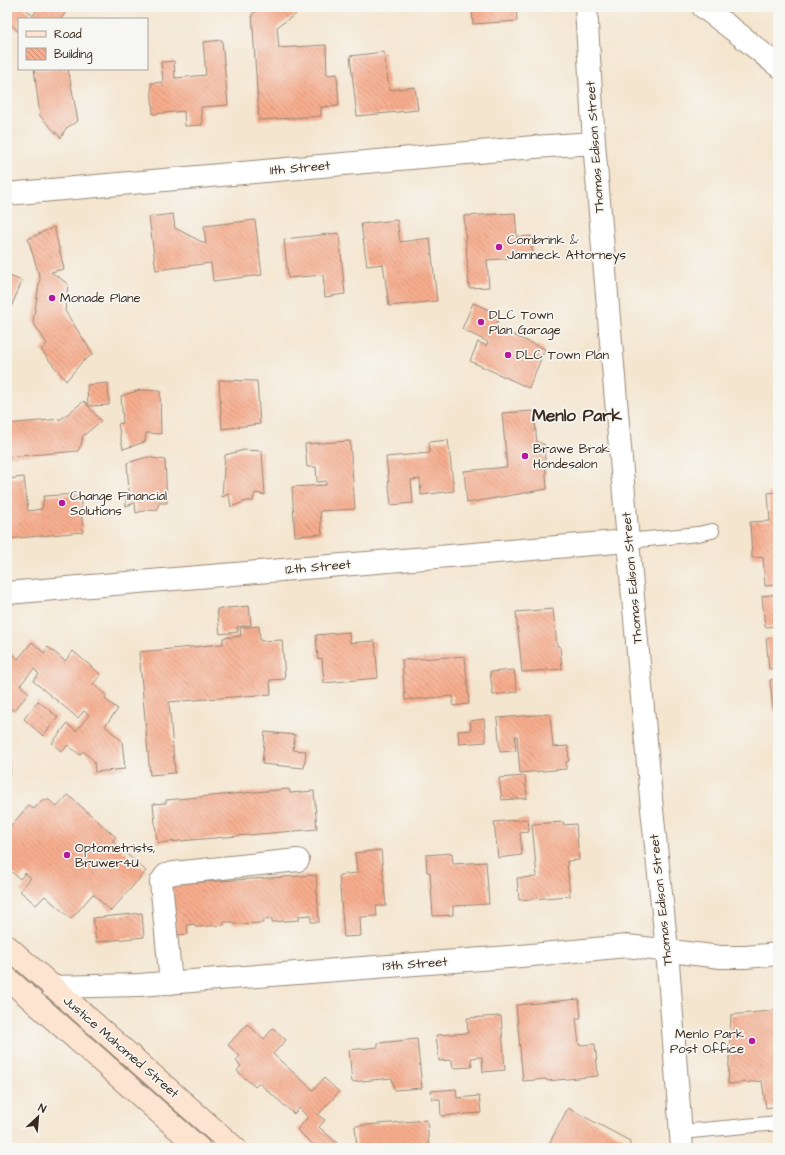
<svg xmlns="http://www.w3.org/2000/svg" width="785" height="1155" viewBox="0 0 785 1155" font-family="'Architects Daughter',sans-serif">
  <defs>
    <pattern id="building-back-hatch" width="6" height="6" patternUnits="userSpaceOnUse"><rect width="6" height="6" fill="#f7ad8e"/><path d="M-1 5l2 2M0 0l6 6M5-1l2 2" fill="none" stroke="#c98d73"/></pattern>
  </defs>
  <rect width="100%" height="100%" fill="#f6f6f2"/>
  <filter id="ink" filterUnits="userSpaceOnUse"><feTurbulence type="fractalNoise" baseFrequency=".025" numOctaves="2"/><feDisplacementMap in="SourceGraphic" scale="8" xChannelSelector="R" yChannelSelector="G"/><feConvolveMatrix kernelMatrix="1 2 1 2 8 2 1 2 1" color-interpolation-filters="sRGB"/></filter>
  <filter id="wash" filterUnits="userSpaceOnUse"><feTurbulence type="fractalNoise" baseFrequency=".012" numOctaves="4" result="noise"/><feDisplacementMap in="SourceGraphic" scale="16" xChannelSelector="R" yChannelSelector="G"/><feGaussianBlur stdDeviation="0.9" result="paint"/><feColorMatrix in="noise" values="0 0 0 0 0 0 0 0 0 0 0 0 0 0 0 0 0 1.4 0 .05"/><feComposite in="paint" operator="in"/></filter>
  <g filter="url(#wash)">
    <rect width="100%" height="100%" fill="#f4e5cf"/>
    <g id="blocks">
      <!-- building -->
      <path fill="url(#building-back-hatch)" d="M 7,7 L 24,7 L 33,16 L 38,7 L 69,7 L 61,19 L 19,19 L 19,32 L 7,21 Z
        M 262,7 L 292,7 L 296,14 L 277,27 L 279,48 L 326,45 L 327,75 L 337,74 L 339,106 L 321,107 L 321,116 L 259,120 L 252,14 Z
        M 472,7 L 516,7 L 517,21 L 473,24 Z
        M 222,40 L 228,105 L 201,107 L 202,125 L 185,126 L 184,111 L 153,114 L 151,83 L 163,82 L 161,62 L 174,61 L 175,78 L 206,75 L 203,42 Z
        M 384,52 L 389,90 L 415,87 L 418,110 L 357,116 L 350,56 Z
        M 34,69 L 68,69 L 78,121 L 66,128 L 61,138 L 40,116 Z
        M 515,213 L 517,237 L 531,236 L 533,257 L 487,260 L 489,287 L 469,288 L 464,216 Z
        M 173,214 L 175,228 L 206,244 L 204,226 L 255,220 L 262,275 L 213,281 L 211,263 L 156,270 L 149,217 Z
        M 397,220 L 400,242 L 430,238 L 437,301 L 389,306 L 383,264 L 367,266 L 361,224 Z
        M 54,227 L 64,269 L 51,272 L 68,284 L 65,311 L 93,354 L 81,363 L 66,381 L 41,350 L 47,344 L 33,322 L 40,278 L 28,239 Z
        M 339,233 L 345,294 L 325,297 L 323,275 L 288,278 L 284,239 Z
        M 7,275 L 22,281 L 7,317 Z
        M 473,303 L 500,315 L 495,327 L 545,349 L 529,388 L 470,361 L 478,342 L 486,346 L 488,342 L 462,329 Z
        M 219,380 L 257,381 L 260,424 L 222,429 Z
        M 108,383 L 109,405 L 88,406 L 87,385 Z
        M 140,390 L 160,391 L 161,434 L 146,433 L 145,442 L 123,449 L 118,424 L 123,423 L 121,396 Z
        M 84,401 L 101,421 L 83,436 L 81,445 L 78,451 L 7,457 L 7,424 L 61,419 Z
        M 534,411 L 537,444 L 544,444 L 547,489 L 467,503 L 464,471 L 507,467 L 502,413 Z
        M 448,440 L 454,491 L 421,495 L 420,479 L 411,480 L 413,503 L 391,505 L 386,457 L 430,453 L 429,442 Z
        M 350,441 L 355,509 L 320,511 L 322,534 L 295,536 L 292,487 L 326,485 L 326,481 L 317,482 L 316,467 L 307,467 L 305,444 Z
        M 244,450 L 262,451 L 265,495 L 255,493 L 253,501 L 247,501 L 231,507 L 229,494 L 222,497 L 225,455 Z
        M 147,457 L 165,460 L 167,503 L 159,503 L 157,510 L 151,509 L 136,513 L 135,503 L 126,506 L 126,494 L 129,492 L 127,463 Z
        M 24,477 L 28,511 L 42,509 L 44,496 L 80,494 L 83,532 L 7,539 L 7,479 Z
        M 778,492 L 778,585 L 765,586 L 763,557 L 752,558 L 750,522 L 770,521 L 768,493 Z
        M 778,594 L 778,626 L 765,627 L 762,596 Z
        M 249,606 L 251,625 L 237,627 L 238,632 L 220,634 L 217,609 Z
        M 553,609 L 557,646 L 560,646 L 562,669 L 522,672 L 516,612 Z
        M 259,626 L 260,641 L 282,640 L 285,679 L 270,680 L 271,694 L 169,702 L 175,773 L 150,775 L 139,652 L 223,644 L 223,638 L 241,636 L 240,628 Z
        M 349,632 L 350,643 L 375,641 L 378,678 L 324,683 L 322,658 L 318,659 L 316,635 Z
        M 778,637 L 778,668 L 769,669 L 766,638 Z
        M 32,642 L 44,653 L 48,647 L 65,661 L 73,651 L 101,675 L 93,684 L 107,696 L 105,699 L 118,709 L 105,726 L 122,741 L 125,769 L 95,772 L 94,761 L 83,751 L 80,755 L 68,745 L 62,752 L 52,743 L 67,724 L 76,731 L 89,715 L 84,711 L 78,718 L 33,681 L 39,674 L 34,669 L 20,685 L 29,693 L 14,711 L 7,706 L 7,649 L 18,659 Z
        M 465,656 L 469,704 L 453,706 L 453,696 L 405,700 L 402,660 Z
        M 514,670 L 517,692 L 493,695 L 490,672 Z
        M 778,679 L 778,710 L 773,711 L 770,680 Z
        M 38,701 L 58,717 L 43,736 L 24,719 Z
        M 550,714 L 553,747 L 568,746 L 569,761 L 566,762 L 566,769 L 520,773 L 517,736 L 515,736 L 516,751 L 500,752 L 497,718 Z
        M 484,719 L 486,742 L 459,744 L 458,731 L 471,730 L 470,721 Z
        M 265,732 L 295,735 L 293,750 L 306,751 L 304,768 L 262,764 Z
        M 7,750 L 8,750 L 10,776 L 7,776 Z
        M 525,776 L 527,798 L 502,800 L 499,778 Z
        M 289,789 L 290,793 L 314,791 L 317,829 L 157,843 L 153,804 L 166,803 L 166,800 Z
        M 68,795 L 116,837 L 112,841 L 146,871 L 111,911 L 93,894 L 71,919 L 45,896 L 36,905 L 20,891 L 31,878 L 25,873 L 20,879 L 7,868 L 7,830 L 29,805 L 34,809 L 42,800 L 49,800 L 57,807 Z
        M 528,819 L 529,832 L 520,833 L 522,855 L 498,858 L 494,822 Z
        M 563,822 L 564,825 L 576,824 L 579,860 L 567,861 L 570,896 L 519,900 L 517,878 L 537,877 L 532,824 Z
        M 381,850 L 386,906 L 376,906 L 377,916 L 360,917 L 361,936 L 344,937 L 339,875 L 357,873 L 355,853 Z
        M 452,853 L 453,864 L 486,862 L 489,904 L 453,906 L 453,915 L 433,916 L 430,872 L 427,872 L 426,855 Z
        M 316,875 L 319,922 L 311,922 L 311,915 L 299,916 L 299,920 L 272,922 L 272,919 L 263,920 L 263,923 L 233,924 L 233,922 L 224,922 L 224,925 L 195,927 L 195,924 L 187,925 L 188,934 L 175,935 L 171,884 Z
        M 142,913 L 144,937 L 96,942 L 93,918 Z
        M 579,999 L 581,1018 L 576,1018 L 579,1045 L 595,1044 L 598,1076 L 547,1081 L 546,1079 L 523,1081 L 516,1005 Z
        M 778,1010 L 778,1106 L 766,1108 L 762,1081 L 728,1084 L 731,1015 Z
        M 501,1016 L 505,1070 L 483,1072 L 482,1057 L 471,1058 L 472,1067 L 453,1068 L 452,1060 L 439,1061 L 436,1035 L 468,1033 L 467,1018 Z
        M 247,1024 L 264,1039 L 273,1028 L 286,1040 L 273,1054 L 313,1090 L 324,1078 L 339,1092 L 318,1115 L 325,1120 L 319,1127 L 338,1144 L 334,1148 L 317,1148 L 297,1130 L 308,1117 L 299,1108 L 294,1114 L 259,1083 L 255,1087 L 237,1071 L 241,1066 L 236,1061 L 240,1056 L 228,1045 Z
        M 417,1039 L 422,1088 L 394,1090 L 392,1078 L 352,1082 L 349,1050 L 378,1047 L 378,1043 Z
        M 456,1089 L 457,1098 L 479,1096 L 481,1113 L 441,1116 L 440,1099 L 432,1099 L 431,1091 Z
        M 568,1108 L 630,1141 L 630,1148 L 547,1148 Z
        M 427,1120 L 429,1148 L 357,1148 L 355,1126 Z"/>
    </g>
  </g>
  <g filter="url(#ink)">
    <use href="#blocks" fill-opacity="0" stroke="#988876" stroke-width="1"/>
    <g fill="none" stroke-linecap="round" stroke-linejoin="round">
      <defs>
        <path id="lane" d="M 628,541 L 698,534 L 712,531
          M 681,1132 L 778,1123"/>
        <path id="street" d="M 586,7 L 594,143 L 628,541 L 652,809 L 667,950 L 682,1148
          M 703,7 L 740,35 L 778,66
          M 7,194 L 534,147 L 594,143
          M 7,593 L 628,541
          M 171,983 L 161,882 L 166,875 L 174,873 L 298,860
          M 52,987 L 139,985 L 521,956 L 627,946 L 721,957 L 746,957 L 778,954"/>
        <path id="secondary" d="M 7,946 L 235,1148
          M 7,978 L 199,1148"/>
      </defs>
      <!-- lane casing -->
      <use href="#lane" stroke="#988876" stroke-width="16"/>
      <!-- street casing -->
      <use href="#street" stroke="#988876" stroke-width="24"/>
      <!-- secondary casing -->
      <use href="#secondary" stroke="#988876" stroke-width="24"/>
      <!-- lane -->
      <use href="#lane" stroke="#fff" stroke-width="14"/>
      <!-- street -->
      <use href="#street" stroke="#fff" stroke-width="22"/>
      <!-- secondary -->
      <use href="#secondary" stroke="#fde4d1" stroke-width="22"/>
    </g>
  </g>
  <!-- markers -->
  <g fill="#b5179e" stroke="#f6f6f2" stroke-width="1.5">
    <circle cx="499" cy="247" r="4"/>
    <circle cx="52" cy="298" r="4"/>
    <circle cx="481" cy="322" r="4"/>
    <circle cx="508" cy="355" r="4"/>
    <circle cx="525" cy="456" r="4"/>
    <circle cx="62" cy="503" r="4"/>
    <circle cx="67" cy="855" r="4"/>
    <circle cx="752" cy="1041" r="4"/>
  </g>
  <g text-anchor="middle" dominant-baseline="central" stroke-width="3.5" stroke-linejoin="round" paint-order="stroke">
    <!-- street labels -->
    <g font-size="13" fill="#3b2a1e" stroke="#f6f6f2">
      <text transform="translate(595 147) rotate(-94)">Thomas Edison Street</text>
      <text transform="translate(300 168) rotate(-5)">11th Street</text>
      <text transform="translate(318 567) rotate(-5)">12th Street</text>
      <text transform="translate(632 578) rotate(-95)">Thomas Edison Street</text>
      <text transform="translate(661 900) rotate(-96)">Thomas Edison Street</text>
      <text transform="translate(415 964) rotate(-4)">13th Street</text>
      <text transform="translate(121 1047) rotate(41)">Justice Mahomed Street</text>
    </g>
    <!-- poi labels -->
    <g font-size="13" fill="#3b2a1e" stroke="#f6f6f2" text-anchor="start">
      <text x="507" y="240">Combrink &amp;<tspan x="507" dy="15">Jamneck Attorneys</tspan></text>
      <text x="60" y="298">Monade Plane</text>
      <text x="489" y="315">DLC Town<tspan x="489" dy="15">Plan Garage</tspan></text>
      <text x="516" y="355">DLC Town Plan</text>
      <text x="533" y="449">Brawe Brak<tspan x="533" dy="15">Hondesalon</tspan></text>
      <text x="70" y="496">Change Financial<tspan x="70" dy="15">Solutions</tspan></text>
      <text x="75" y="848">Optometrists,<tspan x="75" dy="15">Bruwer4U</tspan></text>
      <text x="744" y="1034" text-anchor="end">Menlo Park<tspan x="744" dy="15">Post Office</tspan></text>
    </g>
    <!-- district labels -->
    <g font-size="17" font-weight="bold" fill="#3b2a1e" stroke="#f6f6f2">
      <text x="577" y="416">Menlo Park</text>
    </g>
  </g>
  <!-- margin -->
  <rect width="785" height="1155" fill="none" stroke="#f6f6f2" stroke-width="24"/>
  <!-- legend -->
  <rect x="18" y="18" width="130" height="52" fill="#f6f6f2" stroke="#aba49d"/>
  <rect x="26" y="31" width="20" height="6" fill="#fde4d1" stroke="#aba49d"/>
  <text x="54" y="38" font-size="12" fill="#3b2a1e">Road</text>
  <rect x="26" y="48" width="20" height="12" fill="url(#building-back-hatch)" stroke="#aba49d"/>
  <text x="54" y="58" font-size="12" fill="#3b2a1e">Building</text>
  <!-- north arrow -->
  <g transform="translate(38 1117) rotate(26)" stroke="#f6f6f2" stroke-width="3" paint-order="stroke">
  <path d="M0-3L7 15L0 10L-7 15Z" fill="#3b2a1e"/>
  <text y="-6" font-size="11" font-weight="bold" text-anchor="middle" fill="#3b2a1e">N</text>
  </g>
</svg>
